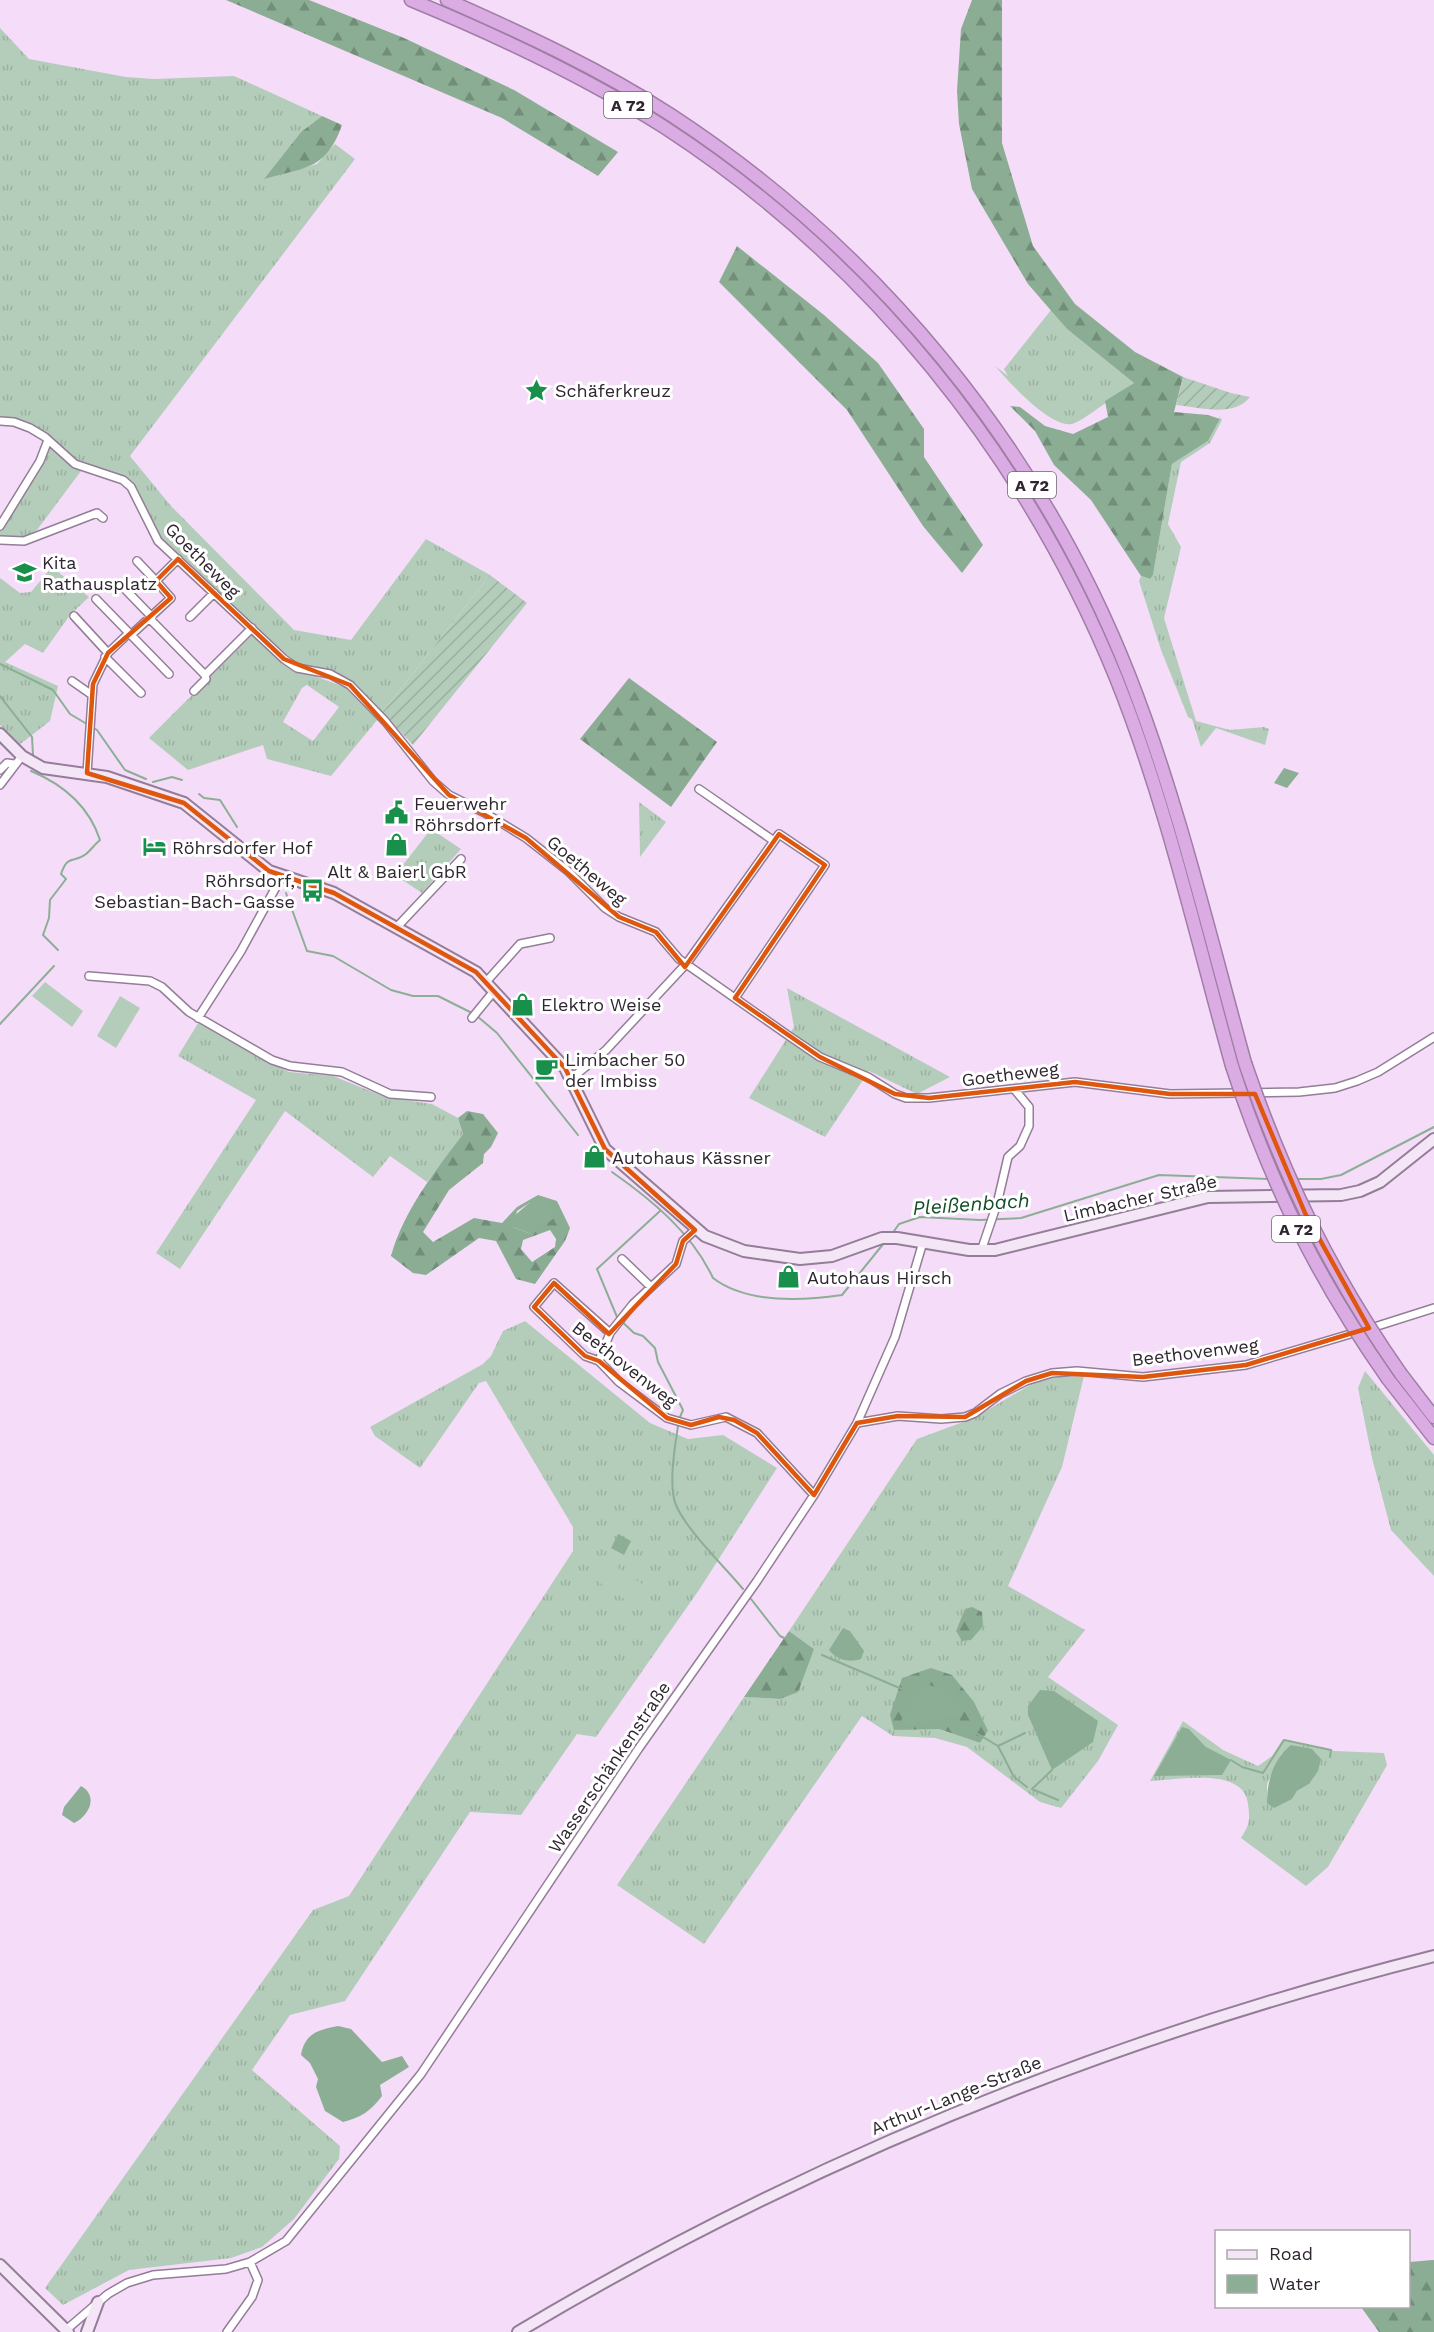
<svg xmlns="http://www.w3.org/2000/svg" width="1434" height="2332" viewBox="0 0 1434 2332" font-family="'Work Sans',sans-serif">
  <defs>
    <pattern id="grass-tufts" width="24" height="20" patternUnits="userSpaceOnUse" patternTransform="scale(1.5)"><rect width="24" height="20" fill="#b4cdba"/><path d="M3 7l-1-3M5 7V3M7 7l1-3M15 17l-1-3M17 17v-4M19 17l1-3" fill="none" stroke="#9bb0a0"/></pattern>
    <pattern id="forest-firs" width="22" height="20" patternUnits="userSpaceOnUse" patternTransform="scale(1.5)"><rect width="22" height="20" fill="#8bad93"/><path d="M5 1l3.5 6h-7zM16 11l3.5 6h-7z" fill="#728d79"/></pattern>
    <pattern id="garden-furrows" width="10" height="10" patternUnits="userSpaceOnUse" patternTransform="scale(1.5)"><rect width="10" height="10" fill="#b4cdba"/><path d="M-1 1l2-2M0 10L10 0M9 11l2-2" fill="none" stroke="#9bb0a0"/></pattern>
  </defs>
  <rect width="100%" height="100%" fill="#f5ddf9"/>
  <!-- grass -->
  <path fill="url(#grass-tufts)" fill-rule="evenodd" d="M 0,28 L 29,59 L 126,77 L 154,79 L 234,76 L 322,116 L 301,132 L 265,178 L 317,164 L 335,144 L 355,159 L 130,456 L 171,506 L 294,630 L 351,640 L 426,539 L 490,575 L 382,713 L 357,685 L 328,670 L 297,663 L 264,635 L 156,532 L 137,488 L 123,477 L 80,463 L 52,439 L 26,423 L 10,417 L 0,418 Z
    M 1051,310 L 1067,329 L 1134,383 C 1121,391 1082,422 1072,424 C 1050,428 1008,381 995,366 L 1008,376 L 1004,369 Z
    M 1219,416 L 1222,420 L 1210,443 L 1181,462 L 1168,524 L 1181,547 L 1164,618 L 1196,721 L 1230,730 L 1264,727 L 1269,729 L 1265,745 L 1216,728 L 1201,747 L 1192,719 L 1188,717 L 1161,650 L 1139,581 L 1141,576 L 1149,579 L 1153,575 L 1172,464 L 1208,441 L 1220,419 Z
    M 49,446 L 81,471 L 37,530 L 24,538 L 0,537 L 0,529 L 42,463 Z
    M 52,567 L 89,597 L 70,615 L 43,653 L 25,644 L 5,662 L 58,686 L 50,721 L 19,745 L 0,725 L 0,578 L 20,593 L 31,592 Z
    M 253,634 L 285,665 L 347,688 L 378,719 L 331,776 L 267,759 L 263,745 L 188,770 L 149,738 ZM 307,685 L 339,707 L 313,741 L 283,722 L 302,688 Z
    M 639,802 L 666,822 L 640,857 Z
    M 431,829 L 461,849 L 422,893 L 395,875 Z
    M 787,988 L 950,1077 L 917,1094 L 869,1071 L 825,1137 L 749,1098 L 794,1027 Z
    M 200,1020 L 240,1047 L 289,1072 L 333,1076 L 385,1097 L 432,1104 L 458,1118 L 463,1134 L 427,1182 L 390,1156 L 373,1177 L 285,1111 L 180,1269 L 156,1253 L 256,1100 L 178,1056 Z
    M 525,1321 L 650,1423 L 688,1439 L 723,1435 L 777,1468 L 699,1590 L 596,1737 L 577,1734 L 521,1815 L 470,1812 L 345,2001 L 290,2015 L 252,2070 L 340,2146 L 339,2159 L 294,2219 L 262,2247 L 231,2258 L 129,2270 L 63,2305 L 45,2288 L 313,1910 L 349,1896 L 573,1551 L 573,1527 L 486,1381 L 479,1383 L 420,1468 L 375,1436 L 370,1427 L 483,1364 L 491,1356 L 503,1331 Z
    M 1365,1371 L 1434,1455 L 1434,1576 L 1391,1530 L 1372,1458 L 1358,1388 Z
    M 1084,1376 L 1062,1467 L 1008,1586 L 1085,1630 L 1048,1677 L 1118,1725 L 1098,1761 L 1061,1808 L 1040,1802 L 967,1747 L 935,1738 L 893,1736 L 862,1716 L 704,1944 L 617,1885 L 744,1697 L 780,1699 L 814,1649 L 789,1631 L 917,1439 L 974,1418 L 1042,1378 ZM 939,1729 L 988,1731 L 980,1743 Z
    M 1183,1721 L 1223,1750 L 1258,1766 L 1272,1756 L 1283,1739 L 1335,1751 L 1384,1753 L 1387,1765 L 1328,1867 L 1306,1886 L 1241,1838 C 1250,1823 1250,1821 1248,1804 C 1244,1766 1176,1780 1150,1781 ZM 1189,1729 L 1206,1747 L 1222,1775 L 1193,1774 ZM 1282,1753 L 1309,1784 L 1297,1791 L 1292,1799 L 1267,1803 L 1267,1784 Z"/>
  <!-- forest -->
  <path fill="url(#forest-firs)" fill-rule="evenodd" d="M 226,0 L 309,0 L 404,38 L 514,90 L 618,152 L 598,176 L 502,118 Z
    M 972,0 L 1002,0 L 1002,143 L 1033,246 L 1075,304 L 1135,352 L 1183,377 L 1174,412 L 1208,415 L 1220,419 L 1208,441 L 1172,464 L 1153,575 L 1150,579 L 1141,576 L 1091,500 L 1054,465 L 1035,431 L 1010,406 L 1020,407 L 1045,426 L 1073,434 L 1108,417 L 1105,401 L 1134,383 L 1067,329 L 1028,284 L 972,189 L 959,124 L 957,91 L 961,29 Z
    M 322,116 L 342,125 C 326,170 306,167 264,179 L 301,132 Z
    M 737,246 L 824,315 L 878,363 L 924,429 L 924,457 L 983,545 L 962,573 L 923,526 L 847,410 L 719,282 Z
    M 629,678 L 717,742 L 671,807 L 580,739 Z
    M 467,1111 L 483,1114 L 498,1133 L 491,1147 L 484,1154 L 483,1163 L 449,1190 L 423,1232 L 433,1242 L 474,1218 L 502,1223 L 517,1207 L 538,1195 L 557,1201 L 570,1228 L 565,1241 L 535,1284 L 516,1279 L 496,1241 L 479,1238 L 426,1275 L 413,1273 L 391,1256 C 404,1210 435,1171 463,1134 L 458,1118 ZM 538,1197 L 531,1234 L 513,1227 L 517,1211 ZM 550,1230 L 556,1239 L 555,1247 L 532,1262 L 521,1249 L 523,1240 Z
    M 972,1607 L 982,1612 L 983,1626 L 971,1640 L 962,1641 L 956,1631 L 965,1609 Z
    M 789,1631 L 814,1649 L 798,1692 L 780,1699 L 744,1697 Z
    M 931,1668 L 952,1675 L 974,1702 L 988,1731 L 980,1743 L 939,1729 L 894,1730 L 890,1715 L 902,1678 Z
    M 1434,2260 L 1434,2332 L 1379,2332 L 1361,2307 L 1408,2306 L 1409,2262 Z"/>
  <!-- garden -->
  <path fill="url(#garden-furrows)" d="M 1183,377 L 1231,393 L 1250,397 C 1234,418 1199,407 1176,405 Z
    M 490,575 L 527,603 L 413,745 L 382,713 Z"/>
  <!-- pitch -->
  <path fill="#b4cdba" d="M 45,982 L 83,1011 L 72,1027 L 32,996 Z
    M 120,996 L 140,1008 L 116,1048 L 97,1036 Z
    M 609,1562 L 645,1586 L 632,1604 L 596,1580 Z"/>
  <!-- water -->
  <path fill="#8cae94" d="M 1284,768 L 1299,773 L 1287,788 L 1274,783 Z
    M 537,1196 L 544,1198 L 553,1208 L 553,1219 L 531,1234 L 513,1227 L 513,1217 Z
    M 618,1534 L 631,1541 L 624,1555 L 611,1548 Z
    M 843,1628 L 850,1631 L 864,1651 L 861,1659 C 849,1663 837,1660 829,1650 Z
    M 929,1685 C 946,1689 955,1696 965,1711 C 947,1720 922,1726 902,1724 C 900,1705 915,1696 929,1685 Z
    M 1040,1690 L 1054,1691 L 1098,1721 L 1093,1742 L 1052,1770 L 1028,1715 L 1028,1706 Z
    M 1182,1727 L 1189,1729 L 1206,1747 L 1231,1760 L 1222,1775 L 1154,1776 Z
    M 1291,1745 L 1312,1749 L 1321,1759 L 1318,1771 L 1309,1784 L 1297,1791 L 1292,1799 L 1274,1808 L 1267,1803 C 1267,1782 1273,1759 1291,1745 Z
    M 81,1786 C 99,1796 89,1816 74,1823 L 62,1815 L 64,1807 Z
    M 338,2026 L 351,2029 L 382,2062 L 402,2056 L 409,2067 L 380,2085 L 382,2096 C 371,2111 360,2118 343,2122 L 325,2111 L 316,2087 L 318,2079 L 310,2063 L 301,2055 C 305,2033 318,2030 338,2026 Z"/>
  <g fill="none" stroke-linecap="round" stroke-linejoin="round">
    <!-- stream -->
    <path stroke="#8cae94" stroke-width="2" d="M 0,664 L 53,690 L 70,714 L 97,730 L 125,770 L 146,779
      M 0,696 L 32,737 L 33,755
      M 31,771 C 62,784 89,806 100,840 C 95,844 91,850 86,854 C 74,864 68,853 61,874 L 66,879 L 50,900 L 49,918 L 43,935 L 58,950
      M 153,782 L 172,777 L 182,780
      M 199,794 L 204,798 L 220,800 L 237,827
      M 286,893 L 307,951 L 333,956 L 391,990 L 413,996 L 438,996 L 472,1013
      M 477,1016 L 497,1033 L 578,1135
      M 0,1024 L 54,966
      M 612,1172 C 652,1200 692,1233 713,1278 C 747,1304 801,1301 842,1295 L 884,1243
      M 1296,1179 L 1321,1179 L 1341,1175 L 1434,1127
      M 660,1211 L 597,1269 L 617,1317 L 634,1333 L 643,1336 L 655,1348 L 658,1362 L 683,1410 L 680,1417
      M 892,1234 L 899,1224 L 920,1217 L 980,1220 L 1021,1218 L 1159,1175 L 1269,1179
      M 678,1426 C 675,1446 668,1486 676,1505 C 687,1531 724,1566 743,1589
      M 751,1599 L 780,1636 L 811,1651
      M 822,1655 L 916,1695
      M 951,1718 L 998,1746 L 1025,1733
      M 998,1746 L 1014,1777 L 1027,1787
      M 1231,1760 L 1242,1767 L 1263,1773 L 1284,1740 L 1331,1750 L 1330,1757
      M 1052,1770 L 1032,1789 L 1058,1800"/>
    <defs>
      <path id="street" d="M 0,421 L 14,422 L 30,428 L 45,437 L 75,464 L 123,480 L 131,487 L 158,541 L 284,659 L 297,668 L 330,674 L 350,685 L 385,721 L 433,781 L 449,795 L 485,813 L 526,838 L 568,871 L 605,908 L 619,917 L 656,932 L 679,959 L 789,1036 L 820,1057 L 868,1077 L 895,1094 L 906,1098 L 929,1098 L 1075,1082 L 1170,1094 L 1299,1092 L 1335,1088 L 1357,1081 L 1378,1072 L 1434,1037
        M 0,526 L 40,461 L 48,440
        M 0,540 L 24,541 L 97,513 L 103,518
        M 137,561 L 156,581
        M 119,583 L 152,617
        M 96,599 L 169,674
        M 74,616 L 108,653
        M 190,617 L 214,593
        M 150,619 L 205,675
        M 131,635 L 171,598 L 156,581 L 178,559
        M 105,657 L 141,693
        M 72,681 L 92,695
        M 194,691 L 206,679 L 205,675 L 252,628
        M 0,770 L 7,763 L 14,764
        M 87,773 L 93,684 L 108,653 L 129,633
        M 0,785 L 22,756
        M 699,789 L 774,841
        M 396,928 L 461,859
        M 89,976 L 150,981 L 162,987 L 189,1012 L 272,1060 L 290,1066 L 342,1072 L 390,1094 L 431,1097
        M 486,982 L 520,944 L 550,938
        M 198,1018 L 241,951 L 282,876
        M 472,1018 L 494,991
        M 572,1078 L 606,1050 L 687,963 L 779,834 L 825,865 L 735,998
        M 695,1230 L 683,1241 L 676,1264 L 633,1304 L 610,1333 L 554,1283 L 534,1307 L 585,1356 L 599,1361 L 619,1382 L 667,1418 L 691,1425 L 726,1417 L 757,1433 L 814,1495
        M 981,1251 L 997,1204 L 1008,1157 L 1020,1146 L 1029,1126 L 1029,1107 L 1015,1090
        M 622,1259 L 651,1287
        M 1368,1329 L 1434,1308
        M 599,1361 L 610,1333
        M 857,1423 L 898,1416 L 941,1419 L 965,1417 L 975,1413 L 1000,1394 L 1026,1381 L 1052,1373 L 1077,1371 L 1143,1377 L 1246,1365 L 1357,1332
        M 66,2330 L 108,2294 L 127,2283 L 153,2275 L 226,2269 L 250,2262 L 286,2241 L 421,2074 L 639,1748 L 757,1581 L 814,1495 L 857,1423 L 895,1337 L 923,1242
        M 227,2332 L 252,2297 L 258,2280 L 250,2262"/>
      <path id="secondary" d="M 0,734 L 22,756 L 43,768 L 107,777 L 184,803 L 269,871 L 334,893 L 476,972 L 565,1068 L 605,1149 L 705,1236 L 744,1251 L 800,1259 L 832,1256 L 882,1238 L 897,1238 L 969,1250 L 995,1250 L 1208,1197 L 1341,1195 L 1360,1191 L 1380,1182 L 1434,1139
        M 0,2265 L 68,2332
        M 87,2332 L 98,2302
        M 518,2332 C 806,2160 1109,2038 1434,1956"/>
      <path id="highway" d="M 411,0 C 498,36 584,76 664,127 C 867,259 1025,454 1116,678 C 1166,802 1196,937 1232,1066
        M 447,0 C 524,34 600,69 671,115 C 876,249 1039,447 1129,675 C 1178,800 1209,933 1245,1063
        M 1401,1374 L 1434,1417
        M 1388,1379 L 1434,1438"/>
    </defs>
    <!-- street casing -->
    <use href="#street" stroke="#937d97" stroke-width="10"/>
    <!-- secondary casing -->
    <use href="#secondary" stroke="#937d97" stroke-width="14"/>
    <!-- highway casing -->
    <use href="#highway" stroke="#9f7da5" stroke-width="15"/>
    <!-- street -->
    <use href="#street" stroke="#fff" stroke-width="7"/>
    <!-- secondary -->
    <use href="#secondary" stroke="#f4e6f7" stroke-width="10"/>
    <!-- highway -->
    <use href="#highway" stroke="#dbace3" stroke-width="12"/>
    <defs>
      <path id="highway-bridge" d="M 1245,1063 C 1284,1177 1332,1276 1401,1374
        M 1232,1066 C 1270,1183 1317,1278 1388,1379"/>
    </defs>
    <!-- highway-bridge casing -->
    <use href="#highway-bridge" stroke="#9f7da5" stroke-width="15" stroke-linecap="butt"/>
    <!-- highway-bridge -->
    <use href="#highway-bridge" stroke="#dbace3" stroke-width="12"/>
  </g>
  <!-- marked area -->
  <path fill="none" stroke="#df560e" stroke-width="4.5" stroke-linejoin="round" d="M 178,559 L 284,659 L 350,685 L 449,795 L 526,838 L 619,917 L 656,932 L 685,967 L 779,834 L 825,865 L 735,998 L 820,1057 L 895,1094 L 929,1098 L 1075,1082 L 1170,1094 L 1255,1094 L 1305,1213 L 1369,1328 L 1246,1365 L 1143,1377 L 1052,1373 L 1026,1381 L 965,1417 L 898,1416 L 857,1423 L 814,1495 L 757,1433 L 734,1420 L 719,1417 L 691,1425 L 667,1418 L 599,1361 L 585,1356 L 534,1307 L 554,1283 L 609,1334 L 676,1264 L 683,1241 L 695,1230 L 605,1149 L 565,1068 L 476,972 L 334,893 L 269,871 L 184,803 L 87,773 L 93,684 L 108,653 L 171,598 L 156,581 Z"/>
  <!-- icons -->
  <defs>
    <symbol id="sight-bare" viewBox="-9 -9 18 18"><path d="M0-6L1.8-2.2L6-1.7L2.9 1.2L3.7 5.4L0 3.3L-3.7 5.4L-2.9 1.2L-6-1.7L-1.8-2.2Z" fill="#18904c" stroke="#fff" stroke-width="2.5" paint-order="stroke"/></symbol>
    <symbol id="school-bare" viewBox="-9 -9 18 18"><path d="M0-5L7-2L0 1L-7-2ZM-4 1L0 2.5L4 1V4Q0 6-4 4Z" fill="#18904c" stroke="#fff" stroke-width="2.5" paint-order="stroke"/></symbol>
    <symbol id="civic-bare" viewBox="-9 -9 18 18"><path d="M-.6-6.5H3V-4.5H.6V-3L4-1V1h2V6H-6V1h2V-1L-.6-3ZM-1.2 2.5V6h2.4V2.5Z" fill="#18904c" stroke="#fff" stroke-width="2.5" paint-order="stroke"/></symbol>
    <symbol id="shop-bare" viewBox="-9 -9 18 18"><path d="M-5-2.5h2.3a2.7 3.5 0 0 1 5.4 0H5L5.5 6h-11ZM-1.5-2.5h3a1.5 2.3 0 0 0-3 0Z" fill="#18904c" stroke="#fff" stroke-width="2.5" paint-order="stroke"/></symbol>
    <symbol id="hotel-bare" viewBox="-9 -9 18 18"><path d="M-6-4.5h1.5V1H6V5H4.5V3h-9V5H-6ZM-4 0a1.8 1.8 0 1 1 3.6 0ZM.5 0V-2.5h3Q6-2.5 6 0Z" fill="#18904c" stroke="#fff" stroke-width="2.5" paint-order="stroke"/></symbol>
    <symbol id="bus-bare" viewBox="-9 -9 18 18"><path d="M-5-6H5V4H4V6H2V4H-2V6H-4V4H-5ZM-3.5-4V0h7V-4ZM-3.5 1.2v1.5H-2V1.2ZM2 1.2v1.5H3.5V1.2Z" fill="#18904c" stroke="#fff" stroke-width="2.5" paint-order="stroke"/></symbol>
    <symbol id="cafe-bare" viewBox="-9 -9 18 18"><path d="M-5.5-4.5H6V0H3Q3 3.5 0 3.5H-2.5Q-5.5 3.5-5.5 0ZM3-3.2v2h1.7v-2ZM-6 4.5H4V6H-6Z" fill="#18904c" stroke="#fff" stroke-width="2.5" paint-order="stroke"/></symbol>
  </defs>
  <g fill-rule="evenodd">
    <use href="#sight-bare" x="520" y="374" width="33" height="33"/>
    <use href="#school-bare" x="8" y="556" width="33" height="33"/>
    <use href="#civic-bare" x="380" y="796" width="33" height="33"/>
    <use href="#shop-bare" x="380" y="828" width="33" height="33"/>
    <use href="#hotel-bare" x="138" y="830" width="33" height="33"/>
    <use href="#bus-bare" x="296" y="874" width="33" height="33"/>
    <use href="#shop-bare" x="506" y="988" width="33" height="33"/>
    <use href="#cafe-bare" x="530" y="1052" width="33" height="33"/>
    <use href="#shop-bare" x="578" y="1140" width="33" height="33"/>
    <use href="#shop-bare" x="772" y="1260" width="33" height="33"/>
  </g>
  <g text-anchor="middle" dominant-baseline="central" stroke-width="6" stroke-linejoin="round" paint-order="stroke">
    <!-- shield labels -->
    <g fill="#fff" stroke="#6d676f" stroke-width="1.5">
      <rect x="604" y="92" width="48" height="26" rx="4.5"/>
      <rect x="1008" y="472" width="48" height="26" rx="4.5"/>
      <rect x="1272" y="1216" width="48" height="26" rx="4.5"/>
    </g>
    <g font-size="16" font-weight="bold" fill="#2f2631">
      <text x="628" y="105">A 72</text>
      <text x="1032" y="485">A 72</text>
      <text x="1296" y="1229">A 72</text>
    </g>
    <!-- poi labels -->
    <g font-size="18" fill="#2f2631" stroke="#fff" text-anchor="start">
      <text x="555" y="390">Schäferkreuz</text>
      <text x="42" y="562">Kita<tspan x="42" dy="21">Rathausplatz</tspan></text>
      <text x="414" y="803">Feuerwehr<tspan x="414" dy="21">Röhrsdorf</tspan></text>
      <text x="172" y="847">Röhrsdorfer Hof</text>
      <text x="397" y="871" text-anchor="middle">Alt &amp; Baierl GbR</text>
      <text x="295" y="880" text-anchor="end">Röhrsdorf,<tspan x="295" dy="21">Sebastian-Bach-Gasse</tspan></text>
      <text x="541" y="1004">Elektro Weise</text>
      <text x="565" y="1059">Limbacher 50<tspan x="565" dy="21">der Imbiss</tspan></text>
      <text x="612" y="1157">Autohaus Kässner</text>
      <text x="807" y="1277">Autohaus Hirsch</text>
    </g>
    <!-- street labels -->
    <g font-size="18" fill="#2f2631" stroke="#fff">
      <text transform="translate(203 560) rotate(45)">Goetheweg</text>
      <text transform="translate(587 870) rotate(40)">Goetheweg</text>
      <text transform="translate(1010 1074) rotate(-7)">Goetheweg</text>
      <text transform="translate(1140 1198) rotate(-13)">Limbacher Straße</text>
      <text transform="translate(1195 1352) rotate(-7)">Beethovenweg</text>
      <text transform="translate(625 1364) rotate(38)">Beethovenweg</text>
      <text transform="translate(609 1767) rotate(-56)">Wasserschänkenstraße</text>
      <text transform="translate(956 2095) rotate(-22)">Arthur-Lange-Straße</text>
    </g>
    <!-- water labels -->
    <g font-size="20" font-style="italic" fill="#144d29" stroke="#fff">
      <text transform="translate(971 1204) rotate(-4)">Pleißenbach</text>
    </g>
  </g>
  <!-- legend -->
  <rect x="1215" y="2230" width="195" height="78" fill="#ffffff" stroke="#aca8ad" stroke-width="1.5"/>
  <rect x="1227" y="2250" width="30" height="9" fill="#f4e6f7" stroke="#aca8ad" stroke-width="1.5"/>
  <text x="1269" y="2260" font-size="18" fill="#2f2631">Road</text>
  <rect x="1227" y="2275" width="30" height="18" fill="#8cae94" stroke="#aca8ad" stroke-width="1.5"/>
  <text x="1269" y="2290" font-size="18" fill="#2f2631">Water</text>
</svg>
